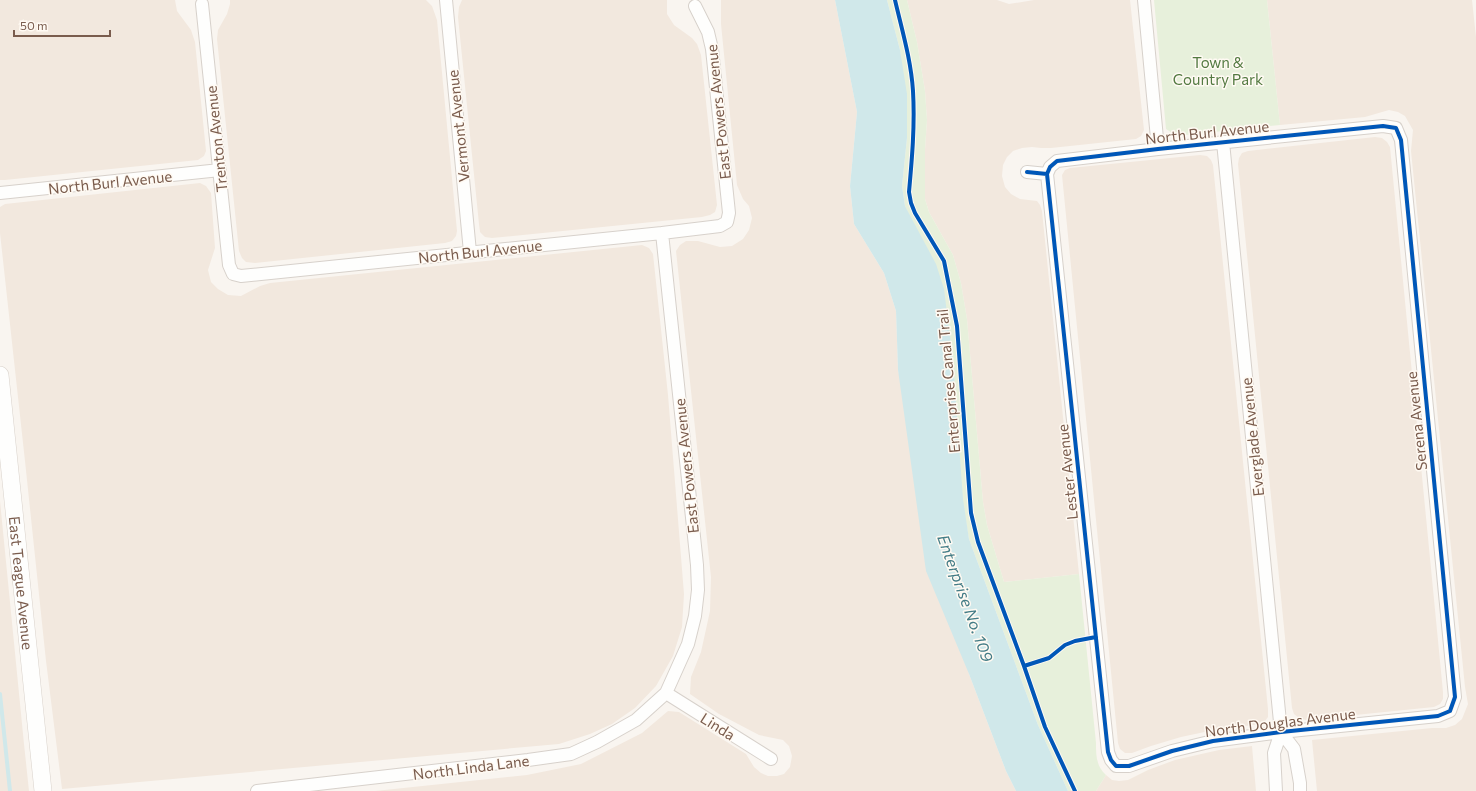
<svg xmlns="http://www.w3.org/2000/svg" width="1476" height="791" viewBox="0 0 1476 791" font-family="Commissioner,sans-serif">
  <rect width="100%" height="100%" fill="#f9f5f0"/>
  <!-- residential -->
  <path fill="#f2e8de" d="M 0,0 L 175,0 L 177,11 L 191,30 L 195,42 L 206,151 L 204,156 L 198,160 L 5,180 L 0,180 Z
    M 230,0 L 426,0 L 432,6 L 437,20 L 457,231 L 456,236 L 452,241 L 445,243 L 255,263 L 246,262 L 242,258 L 239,251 L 217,39 L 218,30 L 227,14 L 230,4 Z
    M 462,0 L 667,0 L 667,14 L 674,25 L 692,38 L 697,44 L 701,55 L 717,205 L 715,212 L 710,215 L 702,217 L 492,238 L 485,237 L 480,232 L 479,224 L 458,17 L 459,7 Z
    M 721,0 L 835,0 L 857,112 L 850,186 L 854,224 L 884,273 L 896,311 L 898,370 L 969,674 L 1006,771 L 1016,791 L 375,791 L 527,775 L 581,764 L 642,733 L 668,711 L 679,712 L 746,754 L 754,767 L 761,773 L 768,776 L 777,776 L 784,774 L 790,767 L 792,756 L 789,746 L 783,740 L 759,735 L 719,714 L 690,694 L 691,677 L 701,652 L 710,611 L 711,577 L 676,251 L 680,245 L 686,241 L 698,241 L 720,247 L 732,246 L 743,239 L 749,230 L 752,218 L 749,206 L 743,199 L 737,185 L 721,24 Z
    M 907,0 L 997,0 L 1009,4 L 1034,0 L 1130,0 L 1144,130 L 1141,136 L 1136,139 L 1051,148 L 1041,148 L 1032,147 L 1022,148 L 1013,151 L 1007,157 L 1003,165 L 1002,176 L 1005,187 L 1011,194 L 1020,199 L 1037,201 L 1040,205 L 1042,211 L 1079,574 L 1004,582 L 987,525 L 983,502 L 967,319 L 961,283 L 953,255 L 929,212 L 925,199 L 925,149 L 927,120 L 925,91 L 917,42 Z
    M 1267,0 L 1472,0 L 1476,37 L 1476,791 L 1317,791 L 1312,740 L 1432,728 L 1446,728 L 1455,725 L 1462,719 L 1468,704 L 1465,687 L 1411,151 L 1413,130 L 1405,116 L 1398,112 L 1389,110 L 1365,117 L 1280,125 Z
    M 1375,137 L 1382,138 L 1387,142 L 1390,147 L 1443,692 L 1443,699 L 1440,704 L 1434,707 L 1306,720 L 1299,718 L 1294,714 L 1292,708 L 1238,164 L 1239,158 L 1242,153 L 1248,151 Z
    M 1200,155 L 1207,156 L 1211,160 L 1213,165 L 1268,709 L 1268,717 L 1265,721 L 1260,724 L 1214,730 L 1181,737 L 1151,746 L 1132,753 L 1125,753 L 1120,749 L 1118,743 L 1062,175 L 1065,170 L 1070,168 Z
    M 200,183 L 206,186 L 211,193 L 215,248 L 208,270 L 211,282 L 218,289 L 228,295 L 241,296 L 260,286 L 270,283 L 642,245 L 649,248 L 653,254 L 668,395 L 684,594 L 682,627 L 673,656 L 656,686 L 635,708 L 612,724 L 590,734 L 559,744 L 62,789 L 46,661 L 25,461 L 0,233 L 0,207 L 5,204 Z
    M 0,501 L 24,744 L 29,791 L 0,791 Z
    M 1252,746 L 1256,791 L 1096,791 L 1106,775 L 1112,780 L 1119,781 L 1128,780 L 1148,770 L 1175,760 L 1219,750 Z"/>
  <!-- green -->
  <path fill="#e7f0db" d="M 887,0 L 907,0 L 917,42 L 925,91 L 927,120 L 925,149 L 925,199 L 929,212 L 953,255 L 961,283 L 967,319 L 983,502 L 987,525 L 1004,582 L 1079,574 L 1096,743 C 1096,755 1096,766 1106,775 L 1096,791 L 1068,791 L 1038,725 L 969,539 L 914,225 L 905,206 L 902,186 L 907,138 L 900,50 Z
    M 1154,0 L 1267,0 L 1280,125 L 1177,136 L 1166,129 Z"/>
  <!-- water -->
  <path fill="#d0e8ea" d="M 835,0 L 887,0 L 900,50 L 907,94 L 907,138 L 902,186 L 905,206 L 936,264 L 944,289 L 953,362 L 963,499 L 969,539 L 1038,725 L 1068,791 L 1016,791 L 1006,771 L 969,674 L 926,571 L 898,370 L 896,311 L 884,273 L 854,224 L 850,186 L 857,112 Z"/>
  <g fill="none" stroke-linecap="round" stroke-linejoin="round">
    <!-- stream -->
    <path stroke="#d0e8ea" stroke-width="4" d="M 0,694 L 10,791"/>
    <defs>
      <path id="street" d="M 446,0 L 470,252
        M 1144,0 L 1158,149
        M 202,4 L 229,265 L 233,274 L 241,276 L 662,233 L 720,226 L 727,222 L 729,213 L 712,49 L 708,32 L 695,6
        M 1223,142 L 1281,732 L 1274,753 L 1276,791
        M 1027,172 L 1047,174 L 1050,167 L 1057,161 L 1158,149 L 1383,126 L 1396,128 L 1401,140 L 1455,697 L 1450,711 L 1438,716 L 1281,732 L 1213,741 L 1172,751 L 1129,766 L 1116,766 L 1111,760 L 1108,752 L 1047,174
        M 0,193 L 220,170
        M 666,693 L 771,759
        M 1281,732 L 1294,749 L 1300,783 L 1300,791
        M 257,791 L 528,760 L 571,754 L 597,742 L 636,720 L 666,693 L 688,644 L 695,616 L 698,590 L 697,565 L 662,233"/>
      <g id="secondary">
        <path id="s1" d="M 0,375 L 43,791"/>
      </g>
    </defs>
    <!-- street casing -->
    <use href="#street" stroke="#d7d1cb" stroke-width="14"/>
    <!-- secondary casing -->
    <use href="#secondary" stroke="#d9d2cb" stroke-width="18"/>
    <!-- street -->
    <use href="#street" stroke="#fefefd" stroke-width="12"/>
    <!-- secondary -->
    <use href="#secondary" stroke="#fefefd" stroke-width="17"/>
    <defs>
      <path id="cycleway" d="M 895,0 C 902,30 911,60 913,91 C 915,125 912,159 909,192 L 911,203 L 915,213 L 944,261 L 957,326 L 971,513 L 978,542 L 1024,666 L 1049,658 L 1065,645 L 1075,641 L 1096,637
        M 1027,172 L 1047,174 L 1050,167 L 1057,161 L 1158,149 L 1383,126 L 1396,128 L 1401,140 L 1455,697 L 1450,711 L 1438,716 L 1281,732 L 1213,741 L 1172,751 L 1129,766 L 1116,766 L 1111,760 L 1108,752 L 1047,174
        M 1024,666 L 1045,727 L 1075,791"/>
    </defs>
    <!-- cycleway casing -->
    <use href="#cycleway" stroke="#fffaf3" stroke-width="6"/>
    <!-- cycleway -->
    <use href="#cycleway" stroke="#0057b8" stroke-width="4"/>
  </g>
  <g text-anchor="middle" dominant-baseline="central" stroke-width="3" stroke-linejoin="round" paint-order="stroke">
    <!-- park labels -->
    <g font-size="15" fill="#537a41" stroke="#fffaf3">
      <text x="1218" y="62">Town &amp;<tspan x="1218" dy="17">Country Park</tspan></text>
    </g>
    <!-- street labels -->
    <g font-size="15" fill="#7a5c4d" stroke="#fffaf3">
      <text transform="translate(718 112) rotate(-96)">East Powers Avenue</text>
      <text transform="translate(458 126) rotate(-96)">Vermont Avenue</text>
      <text transform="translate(1207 132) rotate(-6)">North Burl Avenue</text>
      <text transform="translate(216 139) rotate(-96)">Trenton Avenue</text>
      <text transform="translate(110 182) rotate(-6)">North Burl Avenue</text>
      <text transform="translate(480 251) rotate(-6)">North Burl Avenue</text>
      <text transform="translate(948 381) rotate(-95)">Enterprise Canal Trail</text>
      <text transform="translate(1416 421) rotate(-96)">Serena Avenue</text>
      <text transform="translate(1252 437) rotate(-96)">Everglade Avenue</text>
      <text transform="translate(686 466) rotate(-96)">East Powers Avenue</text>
      <text transform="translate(1067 472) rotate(-96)">Lester Avenue</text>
      <text stroke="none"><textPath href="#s1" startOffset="209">East Teague Avenue</textPath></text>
      <text transform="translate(1280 722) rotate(-7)">North Douglas Avenue</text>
      <text transform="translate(718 726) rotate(32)">Linda</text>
      <text transform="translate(471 767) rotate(-7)">North Linda Lane</text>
    </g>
    <!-- water labels -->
    <g font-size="16" font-style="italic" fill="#437c86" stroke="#fffaf3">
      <text transform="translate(966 598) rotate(70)">Enterprise No. 109</text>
    </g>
  </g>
  <!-- scale -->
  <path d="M14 30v6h96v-6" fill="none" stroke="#7a5c4d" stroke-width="2"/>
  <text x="20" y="30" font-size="12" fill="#7a5c4d" stroke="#fffaf3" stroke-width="3" paint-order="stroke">50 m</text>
</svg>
